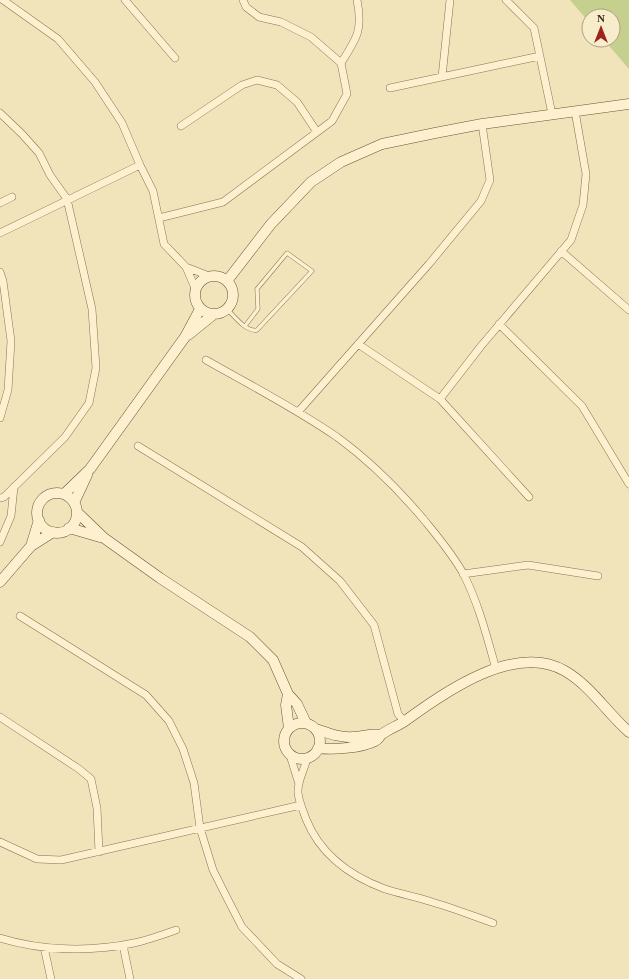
<svg xmlns="http://www.w3.org/2000/svg" width="629" height="979" viewBox="0 0 629 979" font-family="'Times New Roman',serif">
  <rect width="100%" height="100%" fill="#f1e3ba"/>
  <!-- green -->
  <path fill="#c5cf8e" d="M 570,0 L 629,0 L 629,69 L 604,40 L 613,40 L 613,16 L 589,16 L 589,22 Z"/>
  <g fill="none" stroke-linecap="round" stroke-linejoin="round">
    <defs>
      <path id="lane" d="M 227,309 C 235,317 246,332 257,330 L 312,271 L 287,253 L 257,289 L 258,309 L 245,326"/>
      <path id="street" d="M 3,0 L 58,39 L 95,82 L 122,123 L 140,165 L 153,191 L 164,244 L 186,267 L 195,288
        M 125,0 L 175,58
        M 243,0 L 246,7 L 259,17 L 281,22 L 311,37 L 341,63
        M 506,0 L 534,28 L 552,114
        M 442,77 L 450,0
        M 390,88 L 540,56
        M 0,113 L 22,134 L 39,153 L 50,175 L 67,199 L 92,309 L 96,368 L 89,403 L 65,437 L 4,497 L 0,498
        M 181,126 L 242,85 L 257,80 L 277,85 L 297,102 L 317,132
        M 0,203 L 12,197
        M 159,218 L 223,202 L 332,121 L 347,94 L 341,63 C 357,38 363,30 357,0
        M 0,233 L 140,165
        M 561,251 L 629,310
        M 186,267 L 209,276
        M 0,272 L 3,281 L 11,341 L 8,390 L 0,418
        M 499,324 L 582,406 L 629,484
        M 358,344 L 440,399 L 529,497
        M 206,360 C 250,385 295,408 337,437 C 370,461 399,490 425,521 C 438,537 454,556 464,575 C 479,605 487,637 496,669
        M 440,399 L 481,346 L 571,240 L 583,205 L 586,174 L 575,111
        M 298,412 L 429,264 L 481,201 L 490,180 L 482,124
        M 138,446 L 302,547 L 340,581 L 374,625 L 398,714 L 404,721
        M 0,542 L 11,516 L 14,487
        M 463,574 L 528,565 L 598,576
        M 20,616 L 146,695 L 169,721 L 183,749 L 194,783 L 200,828 L 213,870 L 225,894 L 242,927 L 277,964 L 301,979
        M 0,717 L 79,769 L 91,779 L 97,808 L 99,852
        M 289,752 L 299,784
        M 307,758 C 305,769 297,781 298,793 C 299,802 303,810 306,819 C 320,854 350,876 385,889 C 401,894 417,897 432,902 C 453,908 473,916 493,923
        M 0,842 L 37,859 L 61,860 L 301,805
        M 0,938 C 42,951 91,952 134,943 C 148,940 162,935 176,930
        M 123,945 L 130,979
        M 44,947 L 51,979"/>
      <path id="secondary" d="M195 295a19 19 0 1 1 38 0a19 19 0 1 1-38 0Z
        M 227,281 L 271,224 L 311,182 L 341,162 L 382,144 L 435,133 L 482,124 L 629,104
        M 188,335 L 214,314
        M37 513a20 20 0 1 1 40 0a20 20 0 1 1-40 0Z
        M 64,494 L 90,469 L 185,337 L 200,309
        M 74,503 L 87,475
        M 78,513 L 104,538 L 160,578 L 250,637 L 273,660 L 288,694 L 297,704 L 306,723
        M 69,528 L 100,537
        M 31,546 L 39,520
        M 0,582 L 31,546 L 53,532
        M 288,694 L 286,705 L 289,728
        M284 741a18 18 0 1 1 36 0a18 18 0 1 1-36 0Z
        M 316,729 C 328,733 340,738 353,737 C 363,737 371,733 381,735
        M 318,748 C 333,750 361,748 375,741 C 378,740 379,737 381,735 C 388,729 398,726 405,721 C 445,692 515,642 565,671 C 591,686 607,713 629,732"/>
    </defs>
    <!-- lane casing -->
    <use href="#lane" stroke="#897253" stroke-width="4.5"/>
    <!-- street casing -->
    <use href="#street" stroke="#897253" stroke-width="8"/>
    <!-- secondary casing -->
    <use href="#secondary" stroke="#6b5337" stroke-width="11"/>
    <!-- lane -->
    <use href="#lane" stroke="#fcf0ce" stroke-width="3.5"/>
    <!-- street -->
    <use href="#street" stroke="#fcf0ce" stroke-width="7"/>
    <!-- secondary -->
    <use href="#secondary" stroke="#fcf0ce" stroke-width="10"/>
  </g>
  <!-- north arrow -->
  <g transform="translate(601 28)"><circle r="19" fill="#f8edca" stroke="#ab9f84"/>
  <path d="M0-3L7 15L0 10L-7 15Z" fill="#9d231e"/>
  <text y="-6" font-size="11" font-weight="bold" text-anchor="middle" fill="#37291a">N</text>
  </g>
</svg>
